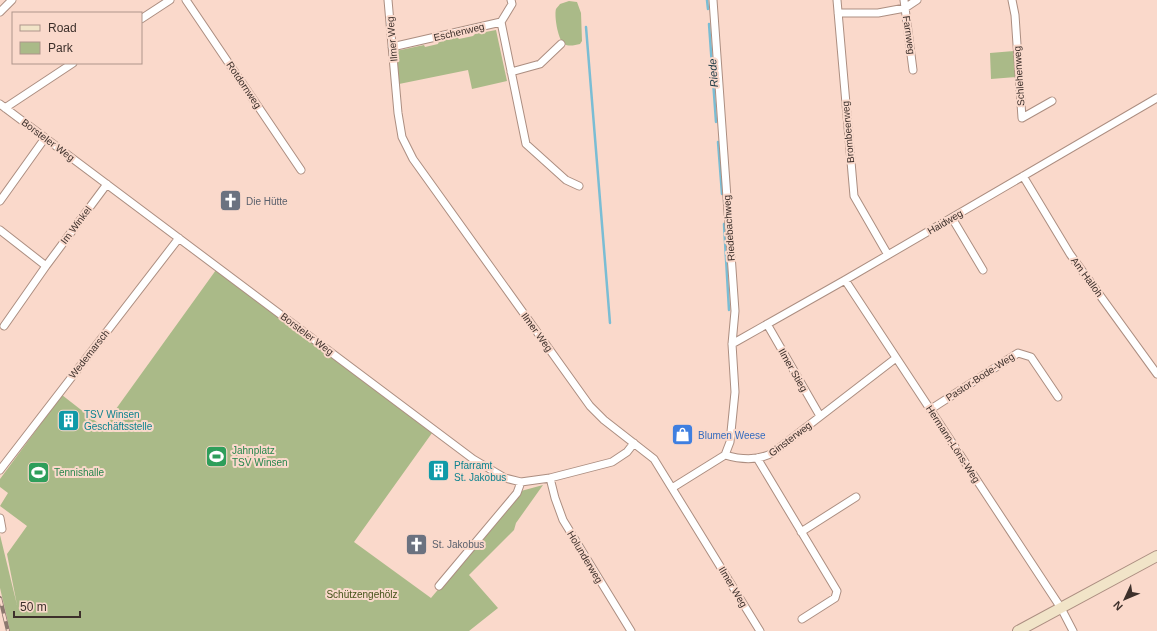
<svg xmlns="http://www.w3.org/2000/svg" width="1157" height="631" viewBox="0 0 1157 631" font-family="Arial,sans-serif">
  <rect width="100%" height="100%" fill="#fad9cb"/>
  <!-- green -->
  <path fill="#aaba88" d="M 569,1 L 577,2 L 581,13 L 582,41 L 580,44 C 575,45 569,47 564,44 C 558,40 554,16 556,9 C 557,7 559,6 560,4 Z
    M 496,30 L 507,81 L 472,89 L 468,70 L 399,84 L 396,51 L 424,45 L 425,47 L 438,44 L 439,41 L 457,37 L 459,39 L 473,36 L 475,34 Z
    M 1014,51 L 1016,77 L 991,79 L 990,53 Z
    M 216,270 L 432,433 L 354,542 L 431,598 L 521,491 L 543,485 L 516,523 L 514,530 L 469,575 L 498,608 L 469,631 L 10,631 L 0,588 L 0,535 L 17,605 L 7,554 L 27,526 L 0,506 L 8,493 L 0,487 L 0,479 L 62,395 L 103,427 Z"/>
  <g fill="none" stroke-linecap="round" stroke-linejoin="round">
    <!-- stream -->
    <path stroke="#7abdd4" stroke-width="2.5" d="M 707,0 L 708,9
      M 709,24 L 716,122
      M 586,27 L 610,323
      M 718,142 L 722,194
      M 724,224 L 729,310"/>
    <defs>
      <path id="street" d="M 186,0 L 301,170
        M 388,0 L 398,113 L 402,137 L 413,159 L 590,406 L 604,420 L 654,459 L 760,631
        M 713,0 L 735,311 L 732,344 L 735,392 L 730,442 L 725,455
        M 837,0 L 854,196 L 888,255
        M 904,0 L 913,70
        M 1012,0 L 1015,15 L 1022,118 L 1052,101
        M 0,12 L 12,0
        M 838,13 L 878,13 L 905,8 L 917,0
        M 141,19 L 170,0
        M 501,22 L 526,144 L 566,180 L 579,186
        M 392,47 L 501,22 L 512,4 L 511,0
        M 511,72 L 540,64 L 561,44
        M 0,104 L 473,459 L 505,478 L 521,482 L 550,478 L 612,462 L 627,452 L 634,443
        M 5,108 L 73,63
        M 1023,176 L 1070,254 L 1157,374
        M 0,201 L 45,138
        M 952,218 L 983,270
        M 0,230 L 46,266
        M 845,280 L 1061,608 L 1073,631
        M 767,324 L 820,416
        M 4,326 L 46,266 L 107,184
        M 732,344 L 845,280 L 1157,98
        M 931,409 L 1018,353 L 1031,357 L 1058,397
        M 725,455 C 742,460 759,461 774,452 L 896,358
        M 757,458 L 837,591 L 835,598 L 802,619
        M 0,470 L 179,238
        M 550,478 L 555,498 L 563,520 L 631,631
        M 672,488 L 725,455
        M 0,518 L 2,529
        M 801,532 L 856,497
        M 439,586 L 517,493 L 521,482"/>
      <path id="secondary" d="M 1018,631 L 1157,556"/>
    </defs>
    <!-- street casing -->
    <use href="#street" stroke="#ac8e81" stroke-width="9"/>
    <!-- secondary casing -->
    <use href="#secondary" stroke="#ac8e81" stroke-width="12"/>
    <!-- street -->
    <use href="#street" stroke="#fff" stroke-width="7"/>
    <!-- secondary -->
    <use href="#secondary" stroke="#f1e4c8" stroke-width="10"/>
    <defs>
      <path id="rail" d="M 0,598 L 8,631"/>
    </defs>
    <!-- rail casing -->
    <use href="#rail" stroke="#8d786f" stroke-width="4"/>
    <!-- rail -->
    <use href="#rail" stroke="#fad9cb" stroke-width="2.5" stroke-dasharray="8" stroke-linecap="butt"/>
  </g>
  <!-- icons -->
  <defs>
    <symbol id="church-square" viewBox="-11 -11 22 22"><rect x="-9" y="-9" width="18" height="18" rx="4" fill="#6b7280" stroke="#fad9cb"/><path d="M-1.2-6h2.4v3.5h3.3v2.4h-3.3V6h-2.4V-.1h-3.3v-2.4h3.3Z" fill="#fff"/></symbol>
    <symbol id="building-square" viewBox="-11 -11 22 22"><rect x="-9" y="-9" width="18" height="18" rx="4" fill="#0f9aa8" stroke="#fad9cb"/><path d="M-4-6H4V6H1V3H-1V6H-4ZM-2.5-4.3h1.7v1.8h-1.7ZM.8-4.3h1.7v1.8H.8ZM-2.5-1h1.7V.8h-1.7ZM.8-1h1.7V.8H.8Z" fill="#fff"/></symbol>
    <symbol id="shop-square" viewBox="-11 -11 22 22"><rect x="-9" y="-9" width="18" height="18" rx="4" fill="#3f7fe0" stroke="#fad9cb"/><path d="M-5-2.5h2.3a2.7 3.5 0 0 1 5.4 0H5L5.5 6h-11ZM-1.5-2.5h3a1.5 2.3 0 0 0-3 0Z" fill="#fff"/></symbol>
    <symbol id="stadium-square" viewBox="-11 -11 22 22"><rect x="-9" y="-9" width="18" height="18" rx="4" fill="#2e9e5b" stroke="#fad9cb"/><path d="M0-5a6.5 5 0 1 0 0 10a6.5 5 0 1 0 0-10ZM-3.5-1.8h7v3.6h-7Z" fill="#fff"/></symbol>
  </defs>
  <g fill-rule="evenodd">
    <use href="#church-square" x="218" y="188" width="25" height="25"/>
    <use href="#building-square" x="56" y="408" width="25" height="25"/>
    <use href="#shop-square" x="670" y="422" width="25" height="25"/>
    <use href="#stadium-square" x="204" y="444" width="25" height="25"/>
    <use href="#building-square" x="426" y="458" width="25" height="25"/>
    <use href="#stadium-square" x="26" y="460" width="25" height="25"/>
    <use href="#church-square" x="404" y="532" width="25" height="25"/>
  </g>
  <g text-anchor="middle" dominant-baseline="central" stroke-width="4" stroke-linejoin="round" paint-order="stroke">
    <!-- street labels -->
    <g font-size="10" fill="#3d302b" stroke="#fad9cb">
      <text transform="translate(459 32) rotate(-13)">Eschenweg</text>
      <text transform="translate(909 35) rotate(82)">Farnweg</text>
      <text transform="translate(392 39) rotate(-95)">Ilmer Weg</text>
      <text transform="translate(1019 76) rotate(-94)">Schlehenweg</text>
      <text transform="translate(244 85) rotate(56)">Rotdornweg</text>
      <text transform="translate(848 132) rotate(-95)">Brombeerweg</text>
      <text transform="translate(48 140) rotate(37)">Borsteler Weg</text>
      <text transform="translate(945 222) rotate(-30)">Haidweg</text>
      <text transform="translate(76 225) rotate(-53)">Im Winkel</text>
      <text transform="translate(729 228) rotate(-94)">Riedebachweg</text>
      <text transform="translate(1087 277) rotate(54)">Am Halloh</text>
      <text transform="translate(537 332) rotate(54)">Ilmer Weg</text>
      <text transform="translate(307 334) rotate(37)">Borsteler Weg</text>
      <text transform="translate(89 354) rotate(-52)">Wedemarsch</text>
      <text transform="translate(793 370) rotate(60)">Ilmer Stieg</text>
      <text transform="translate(980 377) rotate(-33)">Pastor-Bode-Weg</text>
      <text transform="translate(790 439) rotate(-37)">Ginsterweg</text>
      <text transform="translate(953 444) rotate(57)">Hermann-Löns-Weg</text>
      <text transform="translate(585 557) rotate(59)">Holunderweg</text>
      <text transform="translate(733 587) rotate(59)">Ilmer Weg</text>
    </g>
    <!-- worship labels -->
    <g font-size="10" fill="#5b616d" stroke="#fad9cb" text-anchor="start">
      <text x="246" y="201">Die Hütte</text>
      <text x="432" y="544">St. Jakobus</text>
    </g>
    <!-- culture labels -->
    <g font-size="10" fill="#0d838f" stroke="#fad9cb" text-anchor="start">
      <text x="84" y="414">TSV Winsen<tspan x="84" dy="12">Geschäftsstelle</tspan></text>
      <text x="454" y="465">Pfarramt<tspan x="454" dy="12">St. Jakobus</tspan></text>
    </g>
    <!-- shop labels -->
    <g font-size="10" fill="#366cbe" stroke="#fad9cb" text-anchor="start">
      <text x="698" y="435">Blumen Weese</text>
    </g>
    <!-- leisure labels -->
    <g font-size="10" fill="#27864d" stroke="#fad9cb" text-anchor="start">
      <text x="232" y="450">Jahnplatz<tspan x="232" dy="12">TSV Winsen</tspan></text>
      <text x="54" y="472">Tennishalle</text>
    </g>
    <!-- park labels -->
    <g font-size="10" fill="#455319" stroke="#fad9cb">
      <text x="362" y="594">Schützengehölz</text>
    </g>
    <!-- water labels -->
    <g font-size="11" font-style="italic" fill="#163641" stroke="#fad9cb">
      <text transform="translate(713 73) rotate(-94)">Riede</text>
    </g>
  </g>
  <!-- legend -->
  <rect x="12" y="12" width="130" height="52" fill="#fad9cb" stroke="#ae958b"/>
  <rect x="20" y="25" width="20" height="6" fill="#f1e4c8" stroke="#ae958b"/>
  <text x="48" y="32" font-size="12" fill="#3d302b">Road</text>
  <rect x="20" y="42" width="20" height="12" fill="#aaba88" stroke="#ae958b"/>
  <text x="48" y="52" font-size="12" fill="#3d302b">Park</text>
  <!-- north arrow -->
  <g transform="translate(1125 599) rotate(226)" stroke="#fad9cb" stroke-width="3" paint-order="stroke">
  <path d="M0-3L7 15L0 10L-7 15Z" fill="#3d302b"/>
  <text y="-6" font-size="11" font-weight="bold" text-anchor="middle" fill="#3d302b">N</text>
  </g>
  <!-- scale -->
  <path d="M14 611v6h66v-6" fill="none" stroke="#3d302b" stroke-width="2"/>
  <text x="20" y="611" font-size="12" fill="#3d302b" stroke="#fad9cb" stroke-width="3" paint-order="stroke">50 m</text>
</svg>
